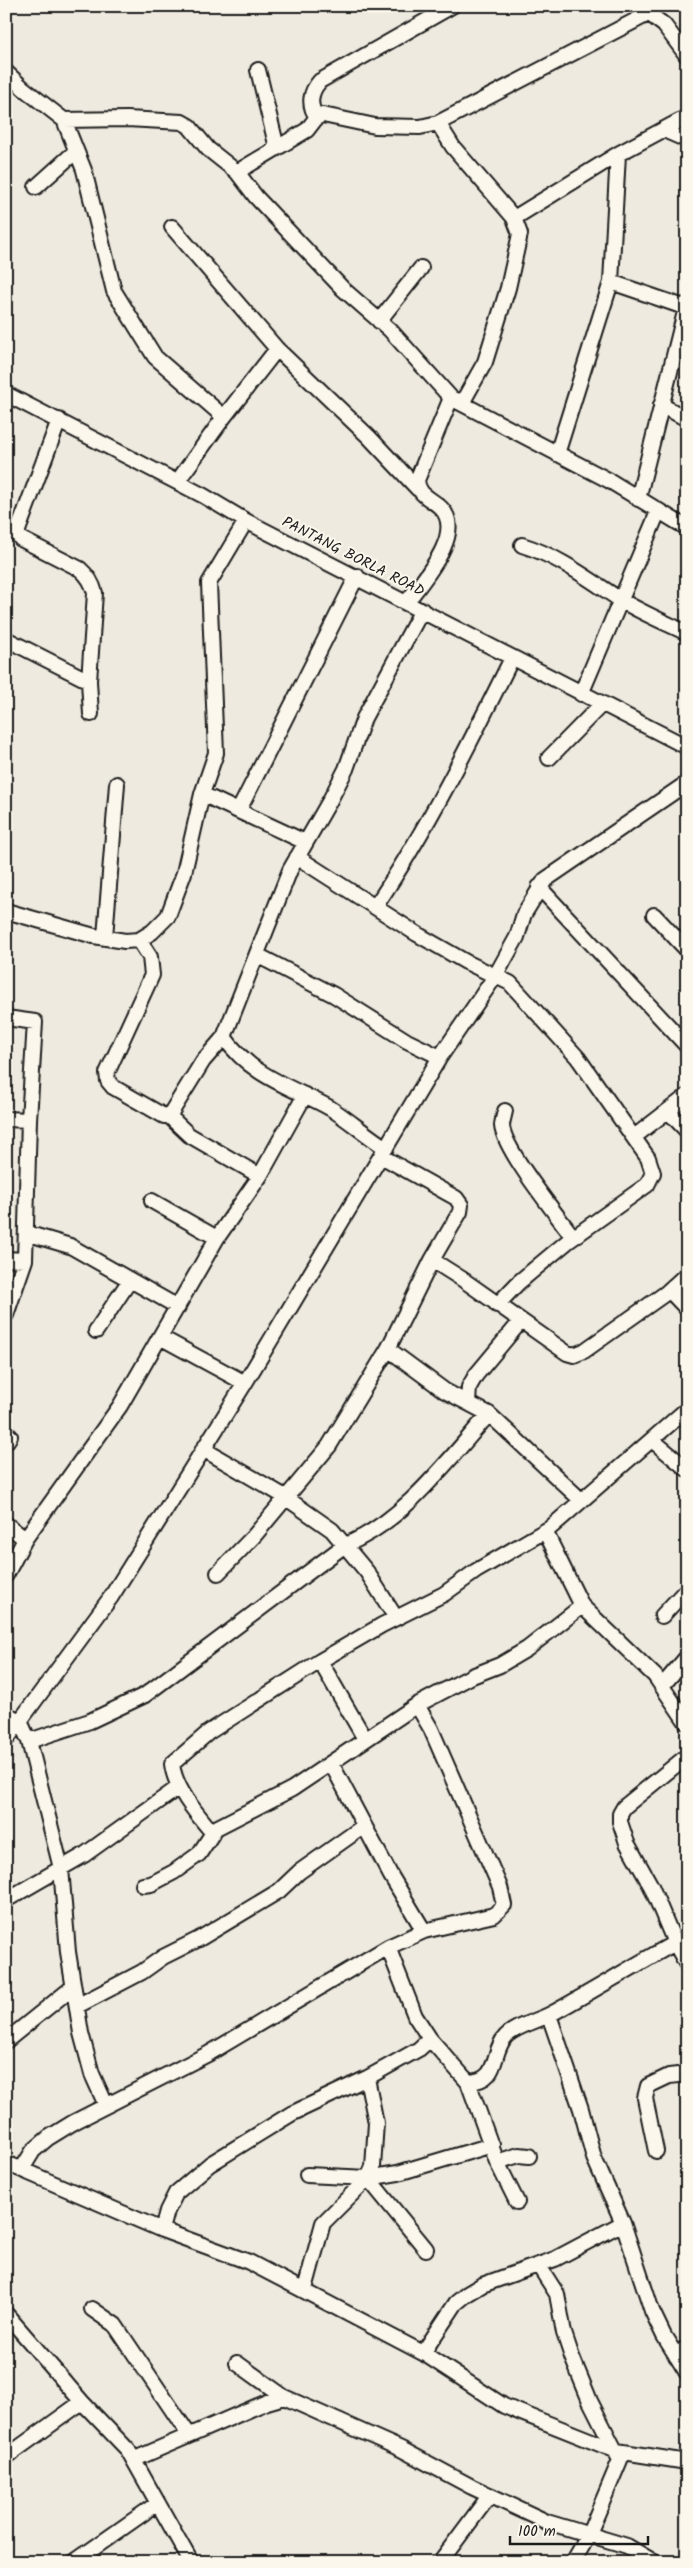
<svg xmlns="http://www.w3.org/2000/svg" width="693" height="2568" viewBox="0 0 693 2568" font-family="Kalam,sans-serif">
  <rect width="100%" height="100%" fill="#eeeadf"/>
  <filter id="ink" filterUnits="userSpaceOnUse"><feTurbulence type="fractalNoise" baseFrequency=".02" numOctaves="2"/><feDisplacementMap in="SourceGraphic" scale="10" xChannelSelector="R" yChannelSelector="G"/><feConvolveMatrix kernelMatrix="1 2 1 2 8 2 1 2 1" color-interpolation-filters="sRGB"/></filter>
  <g filter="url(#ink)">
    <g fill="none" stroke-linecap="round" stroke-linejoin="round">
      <defs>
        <path id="minor" d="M 639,6 L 664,25 L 687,56
          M 258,70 L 277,148
          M 6,72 L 23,88 L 64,120 L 127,119 L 182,122 L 189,126 L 208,149 L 237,172 L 256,197 L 343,289 L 390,330 L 451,398 L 610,481 L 687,528
          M 317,117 C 308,105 310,92 320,81 L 452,6
          M 64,120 L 84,170 L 114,291 L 155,357 L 224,417 L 177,482
          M 438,123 L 453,147 L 514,218
          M 664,130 L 687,140
          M 237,172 L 307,130 L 317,117 L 323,115 L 375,126 L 420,127 L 438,123 L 648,14
          M 36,187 L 76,151
          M 172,227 L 277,349 L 369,437 L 418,489
          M 611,282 L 618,154
          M 379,321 L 421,268
          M 6,394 L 204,496 L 246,521 L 687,747
          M 462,403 L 485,362 L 508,288 L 520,234 L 514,218 L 618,154 L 687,117
          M 661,405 L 687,419
          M 224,417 L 277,349
          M 59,420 L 17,533 L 21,539 L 80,569 C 88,576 92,582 95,593 L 89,681 L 91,714
          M 557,454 L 611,282 L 687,308
          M 638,499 L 687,304
          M 522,545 C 558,556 587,578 619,599 C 640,612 664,622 687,633
          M 407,602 C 422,581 466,533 441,508 C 431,498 418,496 417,480 L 451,398
          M 6,639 L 89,681
          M 581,694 L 658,512
          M 549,758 L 602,704
          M 202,794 L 305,842
          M 239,810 L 357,576
          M 297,857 L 417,934 L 466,962 L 510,983 L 578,1058 L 648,1158 L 653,1173 L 647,1185 L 567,1242 L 519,1282 L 497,1305
          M 539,887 L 687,1046
          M 375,907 C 428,828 470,743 512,658
          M 6,911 L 94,936 L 125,941 L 139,940 L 152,932 L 168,916 L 184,873 L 202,794 L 216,753 L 209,583 L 246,521
          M 654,915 L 687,950
          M 105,937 L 117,784
          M 139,940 L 150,957 L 152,975 L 107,1073 L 108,1081 L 113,1087 L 164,1116 L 169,1116 L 203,1061 L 224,1037 L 290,870 L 329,802 L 346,769 L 364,718 L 422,610
          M 257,955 L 334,995 L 407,1041 L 440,1057
          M 6,1018 L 35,1022 L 29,1120 L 25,1260 L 6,1315
          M 224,1037 C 252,1077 290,1086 330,1108 C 349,1120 367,1136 386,1148
          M 505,1111 C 504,1116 502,1122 502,1126 C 504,1150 557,1215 573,1237
          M 668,1111 L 687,1131
          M 169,1116 L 189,1135 L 260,1176
          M 6,1119 L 29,1120
          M 634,1137 L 687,1096
          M 152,1201 L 217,1238
          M 26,1233 L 70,1246 L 178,1307
          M 6,1259 L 25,1260
          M 432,1260 L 462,1279 L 567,1353 L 574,1355 L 584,1351 L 666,1293 L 687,1274
          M 669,1290 L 687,1309
          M 96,1331 L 130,1280
          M 160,1337 L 245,1383
          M 388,1349 L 445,1391 L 489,1414 L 581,1500
          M 468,1403 L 469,1387 L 476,1375 L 521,1321
          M 652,1440 L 687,1469
          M 6,1442 L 10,1436
          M 203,1449 L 282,1495 L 332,1530 L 367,1572 L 396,1618
          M 6,1524 L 25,1539
          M 545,1531 L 582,1606 L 655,1676 L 687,1723
          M 218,1573 L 254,1536 L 329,1446 L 388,1349 L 432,1260 L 460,1212 L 461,1205 L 456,1198 L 381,1156
          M 6,1575 L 25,1539 L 120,1406 L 217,1238 L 260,1176 L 305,1095
          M 662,1616 L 687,1589
          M 320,1661 L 365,1739
          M 662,1686 L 687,1657
          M 6,1714 L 20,1721 L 29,1741 L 61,1868 L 68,1952 L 81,2033 L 92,2074 L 106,2105
          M 6,1740 L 111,1597 L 245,1383 L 440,1057 L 496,975 L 517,937 L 524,914 L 545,880 L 687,783
          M 29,1741 L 90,1721 L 145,1695 L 345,1545 C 402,1523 449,1459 489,1414
          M 687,1756 L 624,1807 L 620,1814 L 620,1822 L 627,1843 L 651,1886 L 675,1943 L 687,1965
          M 331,1763 L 391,1876 L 424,1931
          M 212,1832 C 196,1813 175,1789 172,1764 L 209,1732 L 320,1661 L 382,1625 L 444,1594 L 476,1571 L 550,1528 L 687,1409
          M 143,1885 L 151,1884 L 174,1872 L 199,1854 L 216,1828 L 292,1789 L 417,1705 L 472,1676 L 500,1665 L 527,1649 L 582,1606
          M 6,1900 L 84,1855 L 179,1787
          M 388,1947 L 415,2016 L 430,2039 L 468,2082 C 501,2081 490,2053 506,2036 C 517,2025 538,2021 551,2014 C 593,1991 633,1966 675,1943
          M 77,2006 L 142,1972 L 163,1957 L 199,1939 L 279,1891 L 299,1872 L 364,1826
          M 549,2015 L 581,2109 L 594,2158 L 623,2223 L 652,2311 L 664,2336 L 687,2373
          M 6,2041 L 73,1987
          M 468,2082 L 497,2162 L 517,2202
          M 656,2151 L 645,2098 L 648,2086 L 669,2076 L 687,2074
          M 497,2162 L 519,2155 L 529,2156
          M 6,2163 L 162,2230 L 249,2262 L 423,2353 L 504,2406 L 617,2451 L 687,2462
          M 22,2169 L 33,2151 L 48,2138 L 74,2122 L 208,2054 L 388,1947 L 424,1931 L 494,1915 L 504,1905 L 500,1887 L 431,1729 L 417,1705
          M 307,2175 L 368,2178 L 398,2173 L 492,2145
          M 368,2178 L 426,2249
          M 162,2230 L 167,2211 L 176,2193 L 210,2164 L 291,2114 L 367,2078 L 419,2049 L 430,2039
          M 539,2266 L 557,2294 L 564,2333 L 572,2357 L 590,2401 L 620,2460 L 588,2536 L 573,2562
          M 305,2289 L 323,2223 L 368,2178 L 373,2167 L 376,2123 L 367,2078
          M 92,2309 L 115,2325 L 189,2435
          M 6,2314 L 82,2402 L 128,2450 L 191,2562
          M 423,2353 L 456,2303 L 467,2294 L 482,2285 L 555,2259 L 623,2223
          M 676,2356 L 687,2347
          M 237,2363 L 284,2397 L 401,2449 L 472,2487 L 547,2522 L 627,2546 L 654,2562
          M 6,2457 L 82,2402
          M 135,2459 L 267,2402 L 284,2397
          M 74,2562 L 158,2503
          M 440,2562 L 490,2495"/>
      </defs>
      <!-- minor casing -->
      <use href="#minor" stroke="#1c1c1c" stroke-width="18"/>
      <!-- minor -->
      <use href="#minor" stroke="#fbf7ec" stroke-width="14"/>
    </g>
  </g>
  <g text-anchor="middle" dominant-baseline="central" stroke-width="4" stroke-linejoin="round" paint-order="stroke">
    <!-- street labels -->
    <g font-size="15" fill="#1c1c1c" stroke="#fbf7ec">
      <text transform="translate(353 557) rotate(27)">PANTANG BORLA ROAD</text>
    </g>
  </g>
  <!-- margin -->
  <rect width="693" height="2568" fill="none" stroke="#fbf7ec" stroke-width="25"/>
  <rect x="12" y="12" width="668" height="2543" fill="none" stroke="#1c1c1c" stroke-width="2" filter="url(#ink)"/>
  <!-- scale -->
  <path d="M510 2536v8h138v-8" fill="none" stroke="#1c1c1c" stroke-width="2.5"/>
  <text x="518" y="2536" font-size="15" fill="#1c1c1c" stroke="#fbf7ec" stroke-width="4" paint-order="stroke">100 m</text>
</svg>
